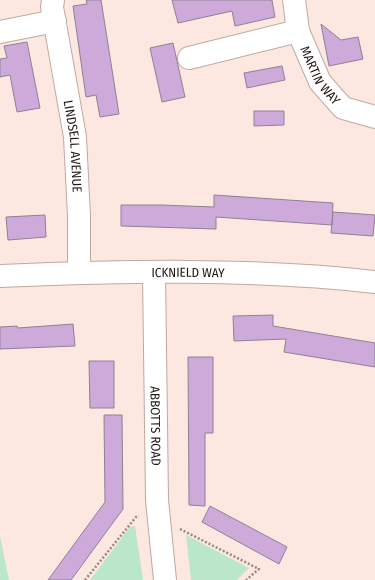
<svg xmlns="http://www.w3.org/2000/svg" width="375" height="580" viewBox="0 0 375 580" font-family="'Fira Sans Condensed',sans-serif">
  <rect width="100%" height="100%" fill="#fde8e1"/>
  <!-- green -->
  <path fill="#bae6c9" d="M 135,526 L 143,580 L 90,580 L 130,527 Z
    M 186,535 L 249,568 L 237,580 L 191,580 Z
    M 0,536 L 9,580 L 0,580 Z"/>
  <!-- building -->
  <path fill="#ceaadb" stroke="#8e8193" d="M 86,0 L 101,0 L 119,114 L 100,117 L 96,95 L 86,97 L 73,6 L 87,4 Z
    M 172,0 L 272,0 L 275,17 L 235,26 L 232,11 L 178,23 Z
    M 321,24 L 341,40 L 358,37 L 363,59 L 329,66 Z
    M 27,42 L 40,108 L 17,112 L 10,75 L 0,77 L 0,59 L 7,58 L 4,46 Z
    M 173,43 L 185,97 L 162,102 L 150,48 Z
    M 282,66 L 285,80 L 247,88 L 244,73 Z
    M 254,111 L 284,111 L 284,125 L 254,126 Z
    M 214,195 L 333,203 L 332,225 L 216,217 L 216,229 L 121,226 L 121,205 L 161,205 L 214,207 Z
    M 333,212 L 375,215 L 373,236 L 331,233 Z
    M 45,215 L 46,237 L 8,240 L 6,217 Z
    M 273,315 L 273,326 L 375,343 L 375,367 L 284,352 L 286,339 L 234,341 L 233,316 Z
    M 73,324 L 75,346 L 0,349 L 0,327 L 17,326 L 18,328 Z
    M 188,357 L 213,357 L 213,433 L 205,433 L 205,506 L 189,505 Z
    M 89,361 L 114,361 L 114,408 L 90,408 Z
    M 104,415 L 122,415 L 123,509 L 71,580 L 48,580 L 105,502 Z
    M 210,506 L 287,547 L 279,564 L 202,522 Z"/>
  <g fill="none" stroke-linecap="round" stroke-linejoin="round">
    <defs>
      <g id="minor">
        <path id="s1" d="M 53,0 L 52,7 L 75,137 L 79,216 L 79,273"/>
        <path id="s2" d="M 294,0 L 298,31 L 320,82 L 343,108 L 375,117"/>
        <path d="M 0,32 L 55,21"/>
        <path d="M 189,58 L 298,31"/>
        <path id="s3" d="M 154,272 L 157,500 L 165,580"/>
      </g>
      <g id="tertiary">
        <path id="s4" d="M 0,276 C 125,271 250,268 375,282"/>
      </g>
    </defs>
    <!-- minor casing -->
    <use href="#minor" stroke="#c0a8a0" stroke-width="24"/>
    <!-- tertiary casing -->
    <use href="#tertiary" stroke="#c0a8a0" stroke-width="24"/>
    <!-- path -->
    <path stroke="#968781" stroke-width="2.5" stroke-dasharray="2 2" stroke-linecap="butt" d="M 180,529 L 259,569 L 246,580
      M 85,580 L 136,517 L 139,516"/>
    <!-- minor -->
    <use href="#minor" stroke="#fff" stroke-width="22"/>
    <!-- tertiary -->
    <use href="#tertiary" stroke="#fff" stroke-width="22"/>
  </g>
  <g text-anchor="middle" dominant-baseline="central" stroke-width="3.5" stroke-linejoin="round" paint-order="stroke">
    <!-- street labels -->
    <g font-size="13" fill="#201714" stroke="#fef9f7">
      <text stroke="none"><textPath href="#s2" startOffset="81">MARTIN WAY</textPath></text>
      <text stroke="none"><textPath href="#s1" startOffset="148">LINDSELL AVENUE</textPath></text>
      <text stroke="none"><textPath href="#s4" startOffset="188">ICKNIELD WAY</textPath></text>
      <text stroke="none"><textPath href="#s3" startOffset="154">ABBOTTS ROAD</textPath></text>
    </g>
  </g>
</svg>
